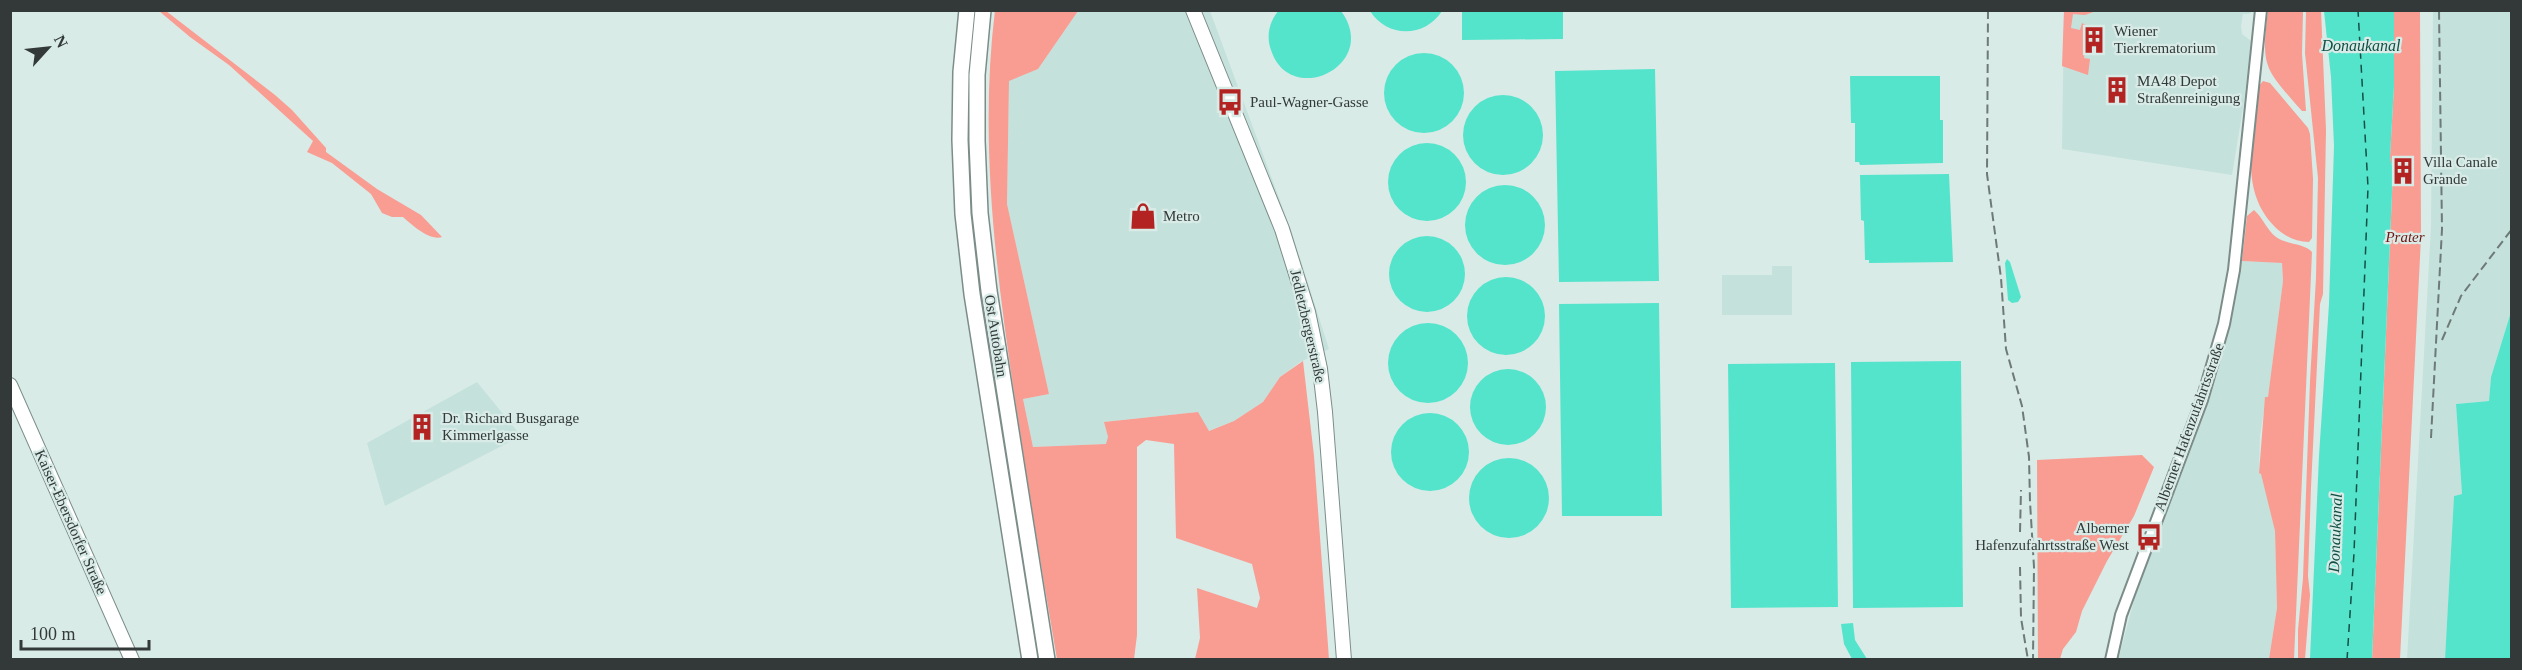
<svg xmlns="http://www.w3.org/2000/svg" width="2522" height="670" viewBox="0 0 2522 670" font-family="Georgia,serif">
  <rect width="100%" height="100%" fill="#d8ebe7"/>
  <!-- built -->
  <path fill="#c5e1db" d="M 1078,11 L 1210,11 L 1292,233 L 1329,349 L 1300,362 L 1280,377 L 1263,402 L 1234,421 L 1208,431 L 1198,412 L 1104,422 L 1108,437 L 1107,444 L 1033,447 L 1023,399 L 1049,394 L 1007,204 L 1009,80 L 1038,69 Z
    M 2064,11 L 2253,11 L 2249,14 L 2243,14 L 2241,26 L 2242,34 L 2251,41 L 2244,102 L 2232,175 L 2062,149 Z
    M 2433,11 L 2511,11 L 2511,312 L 2491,377 L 2489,401 L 2456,404 L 2462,494 L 2454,496 L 2445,659 L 2407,660 L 2431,227 Z
    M 2242,261 L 2282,263 L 2283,281 L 2268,398 L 2266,397 L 2260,436 L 2259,473 L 2261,473 L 2275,531 L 2277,608 L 2269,659 L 2118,660 L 2135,597 L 2217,375 L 2230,327 Z
    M 1772,266 L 1792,266 L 1792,315 L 1722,315 L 1722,275 L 1772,275 Z
    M 477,382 L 521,436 L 385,506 L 367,443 Z"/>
  <!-- green -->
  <path fill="#f99c92" d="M 995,10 L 1078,11 L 1038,69 L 1009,81 L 1007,204 L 1049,394 L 1023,399 L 1033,447 L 1106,444 L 1108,437 L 1104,422 L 1198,412 L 1209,431 L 1234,421 L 1263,402 L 1280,377 L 1303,361 L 1314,456 L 1329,659 L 1195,659 L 1200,638 L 1197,588 L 1257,608 L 1260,598 L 1252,564 L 1176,538 L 1174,444 L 1146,440 L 1137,447 L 1137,635 L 1134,659 L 1057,659 C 1042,573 1028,486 1015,399 C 996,271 979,141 995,10 Z
    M 2321,10 L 2326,130 L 2323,294 L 2320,304 L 2311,487 L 2308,576 L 2310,595 L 2305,659 L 2298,660 L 2298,630 L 2303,578 L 2310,381 L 2316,278 L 2318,178 L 2305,53 L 2306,11 Z
    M 159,11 L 166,11 L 275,95 L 292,110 L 326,148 L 326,152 L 377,189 L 421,215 L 442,237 C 430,241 413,226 403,217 L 392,217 L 382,213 L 371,194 L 332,163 L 307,152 L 313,141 L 229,65 L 190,37 Z
    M 2064,11 L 2096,11 L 2085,15 L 2073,14 L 2071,28 L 2080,30 L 2082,23 L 2089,27 L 2084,58 L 2090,59 L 2088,75 L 2062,66 Z
    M 2268,11 L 2303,11 L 2302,54 L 2306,111 L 2302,111 C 2264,68 2261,67 2268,11 Z
    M 2394,11 L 2420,11 L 2421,237 L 2400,659 L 2372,660 L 2393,171 L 2390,157 L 2394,86 Z
    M 2263,81 L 2270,83 L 2308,128 L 2310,134 L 2313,179 L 2312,238 L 2309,242 C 2296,242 2284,236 2275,227 C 2237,189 2254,134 2259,86 Z
    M 2254,210 C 2263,218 2267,230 2276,237 C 2287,245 2304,243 2312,252 L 2294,659 L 2269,659 L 2277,608 L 2275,531 L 2261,474 L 2259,473 L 2265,397 L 2268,397 L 2283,281 L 2282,263 L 2242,261 L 2247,216 Z
    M 2142,455 L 2154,467 L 2134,516 L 2107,561 L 2082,611 L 2076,632 L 2063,649 L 2060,659 L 2038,659 L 2037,460 Z"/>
  <!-- water -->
  <path fill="#54e4cc" d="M 1279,10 L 1341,11 C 1381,65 1290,109 1271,50 C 1266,36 1269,22 1279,10 Z
    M 1370,11 L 1442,11 C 1425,38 1387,38 1370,11 Z
    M 1462,11 L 1563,11 L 1563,39 L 1462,40 Z
    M 2324,11 L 2394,11 L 2394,86 L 2390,157 L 2393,170 L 2372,659 L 2310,659 L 2319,456 L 2329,304 L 2334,146 L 2331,77 Z
    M1384 93a40 40 0 1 1 80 0a40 40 0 1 1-80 0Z
    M 1655,69 L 1659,281 L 1559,282 L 1555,71 Z
    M 1850,76 L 1940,76 L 1940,120 L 1943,120 L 1943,163 L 1860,165 L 1859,162 L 1855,162 L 1855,123 L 1851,123 Z
    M1463 135a40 40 0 1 1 80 0a40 40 0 1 1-80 0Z
    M1388 182a39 39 0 1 1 78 0a39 39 0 1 1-78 0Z
    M 1949,174 L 1953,262 L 1869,263 L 1869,260 L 1865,260 L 1864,221 L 1861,220 L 1860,175 Z
    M1465 225a40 40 0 1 1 80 0a40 40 0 1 1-80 0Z
    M1389 274a38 38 0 1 1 76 0a38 38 0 1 1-76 0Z
    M 2007,259 L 2010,262 L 2021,297 L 2018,302 L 2012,303 L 2008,300 L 2005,263 Z
    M1467 316a39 39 0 1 1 78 0a39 39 0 1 1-78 0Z
    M 1659,303 L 1662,516 L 1562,516 L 1559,304 Z
    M 2511,312 L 2511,659 L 2445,659 L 2454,496 L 2462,494 L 2456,404 L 2489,401 L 2491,377 Z
    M1388 363a40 40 0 1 1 80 0a40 40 0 1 1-80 0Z
    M 1961,361 L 1963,607 L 1853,608 L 1851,362 Z
    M 1835,363 L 1838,607 L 1731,608 L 1728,364 Z
    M1470 407a38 38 0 1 1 76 0a38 38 0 1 1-76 0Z
    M1391 452a39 39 0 1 1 78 0a39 39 0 1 1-78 0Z
    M1469 498a40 40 0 1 1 80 0a40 40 0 1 1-80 0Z
    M 1853,623 L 1855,640 L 1867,659 L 1852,659 L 1844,644 L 1841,624 Z"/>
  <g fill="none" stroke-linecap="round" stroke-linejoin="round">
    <!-- ferry -->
    <path stroke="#114f45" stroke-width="1.5" stroke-dasharray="8 6" stroke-linecap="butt" d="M 2347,660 L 2354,553 L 2368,187 L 2358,10"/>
    <defs>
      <path id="minor" d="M 2111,660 L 2121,615 L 2202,400 L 2224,324 L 2234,270 L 2261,10"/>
      <path id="major" d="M 1193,10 L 1282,229 L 1308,312 L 1320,369 L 1325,412 L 1344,660
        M 10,385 L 132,660"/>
      <path id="highway" d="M 967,10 L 961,72 L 960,140 L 963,214 L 972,294 L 1030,660
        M 983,10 L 977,75 L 977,141 L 980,213 L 989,291 L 1047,660"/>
    </defs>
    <!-- minor casing -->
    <use href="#minor" stroke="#7c8d89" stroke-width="14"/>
    <!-- major casing -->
    <use href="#major" stroke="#7c8d89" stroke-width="16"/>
    <!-- highway casing -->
    <use href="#highway" stroke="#7c8d89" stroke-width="18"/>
    <!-- minor -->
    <use href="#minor" stroke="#fff" stroke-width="10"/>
    <!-- major -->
    <use href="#major" stroke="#fff" stroke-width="14"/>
    <!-- highway -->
    <use href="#highway" stroke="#fff" stroke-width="15"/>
    <!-- rail -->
    <path stroke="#6e7a78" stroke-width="2" stroke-dasharray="9 4.5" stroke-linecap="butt" d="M 1988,10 L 1987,174 L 2001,278 L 2006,349 L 2022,406 L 2029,457 L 2030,502 L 2034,567 L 2033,660
      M 2442,340 L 2461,296 L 2512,229
      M 2431,438 L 2442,229 L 2439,10
      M 2020,532 L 2021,490
      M 2020,567 L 2021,618 L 2028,660"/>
  </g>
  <!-- icons -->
  <defs>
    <symbol id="building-bare" viewBox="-9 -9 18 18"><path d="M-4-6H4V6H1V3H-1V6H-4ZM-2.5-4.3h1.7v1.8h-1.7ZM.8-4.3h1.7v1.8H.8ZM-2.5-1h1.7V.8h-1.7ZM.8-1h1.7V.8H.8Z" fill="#b32322" stroke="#d8ebe7" stroke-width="2.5" paint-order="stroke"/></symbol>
    <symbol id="bus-bare" viewBox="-9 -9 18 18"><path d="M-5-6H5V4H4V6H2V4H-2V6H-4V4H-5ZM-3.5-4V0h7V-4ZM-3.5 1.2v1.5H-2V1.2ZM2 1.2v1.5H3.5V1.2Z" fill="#b32322" stroke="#d8ebe7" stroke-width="2.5" paint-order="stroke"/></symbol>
    <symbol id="shop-bare" viewBox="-9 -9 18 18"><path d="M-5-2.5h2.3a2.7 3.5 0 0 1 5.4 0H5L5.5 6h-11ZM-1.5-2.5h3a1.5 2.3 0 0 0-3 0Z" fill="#b32322" stroke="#d8ebe7" stroke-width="2.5" paint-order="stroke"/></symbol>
  </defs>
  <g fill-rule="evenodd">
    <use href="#building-bare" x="2075" y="21" width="38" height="38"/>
    <use href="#building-bare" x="2098" y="71" width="38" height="38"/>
    <use href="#bus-bare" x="1211" y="83" width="38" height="38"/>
    <use href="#building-bare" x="2384" y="152" width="38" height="38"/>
    <use href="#shop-bare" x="1124" y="197" width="38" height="38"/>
    <use href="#building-bare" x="403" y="408" width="38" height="38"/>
    <use href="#bus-bare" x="2130" y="518" width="38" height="38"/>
  </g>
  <g text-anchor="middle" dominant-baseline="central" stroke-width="4.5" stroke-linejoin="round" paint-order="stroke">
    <!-- poi labels -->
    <g font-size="15" fill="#323938" stroke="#d8ebe7" text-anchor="start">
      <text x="2114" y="31">Wiener<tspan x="2114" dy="17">Tierkrematorium</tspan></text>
      <text x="2137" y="81">MA48 Depot<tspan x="2137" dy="17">Straßenreinigung</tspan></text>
      <text x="1250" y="102">Paul-Wagner-Gasse</text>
      <text x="2423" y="162">Villa Canale<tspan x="2423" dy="17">Grande</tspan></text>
      <text x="1163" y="216">Metro</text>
      <text x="442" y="418">Dr. Richard Busgarage<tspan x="442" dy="17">Kimmerlgasse</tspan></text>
      <text x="2129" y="528" text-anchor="end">Alberner<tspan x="2129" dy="17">Hafenzufahrtsstraße West</tspan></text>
    </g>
    <!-- park labels -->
    <g font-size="15" font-style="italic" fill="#701514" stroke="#d8ebe7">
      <text x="2405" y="237">Prater</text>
    </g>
    <!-- street labels -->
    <g font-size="15" fill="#323938" stroke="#d8ebe7">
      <text transform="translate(1308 326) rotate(77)">Jedletzbergerstraße</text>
      <text transform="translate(996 336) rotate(81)">Ost Autobahn</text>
      <text transform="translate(2189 427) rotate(-70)">Alberner Hafenzufahrtsstraße</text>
      <text transform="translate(71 522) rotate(66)">Kaiser-Ebersdorfer Straße</text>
    </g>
    <!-- water labels -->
    <g font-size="16" font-style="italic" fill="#114f45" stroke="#d8ebe7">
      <text x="2361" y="45">Donaukanal</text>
      <text transform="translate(2335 533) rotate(-88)">Donaukanal</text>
    </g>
  </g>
  <!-- border -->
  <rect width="2522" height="670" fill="none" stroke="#323938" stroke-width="24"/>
  <!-- north arrow -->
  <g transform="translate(48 48) rotate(63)" stroke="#d8ebe7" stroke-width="4.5" paint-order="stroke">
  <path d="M0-4.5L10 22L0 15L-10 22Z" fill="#323938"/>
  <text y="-9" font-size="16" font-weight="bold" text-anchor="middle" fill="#323938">N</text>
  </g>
  <!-- scale -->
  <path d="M21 640v9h128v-9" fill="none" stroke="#323938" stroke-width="3"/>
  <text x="30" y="640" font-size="18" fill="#323938" stroke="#d8ebe7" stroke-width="4.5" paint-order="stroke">100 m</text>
</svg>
